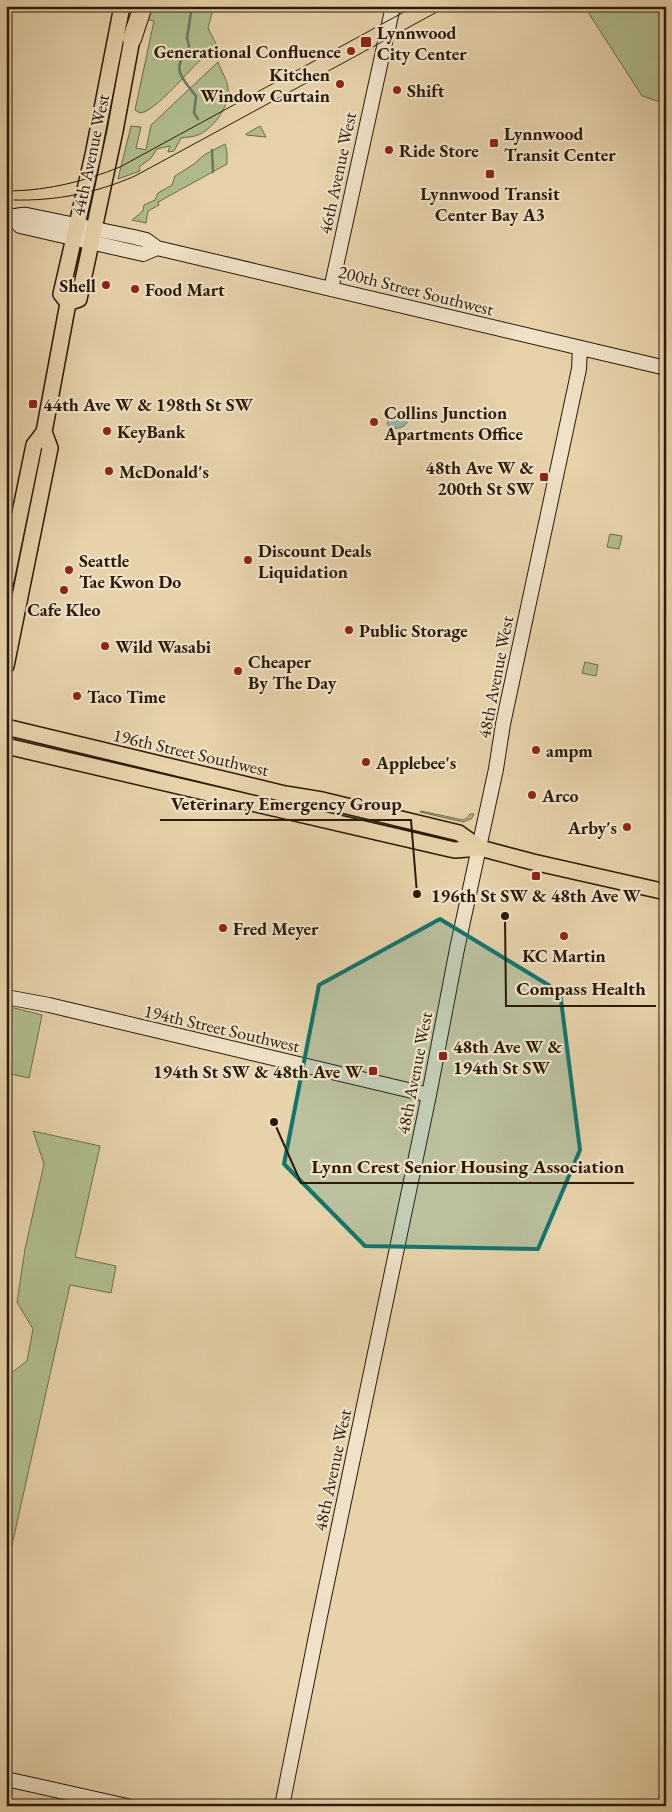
<svg xmlns="http://www.w3.org/2000/svg" width="672" height="1812" viewBox="0 0 672 1812" font-family="'EB Garamond',serif">
  <rect width="100%" height="100%" fill="#e7d2aa"/>
  <filter id="stains"><feTurbulence type="fractalNoise" baseFrequency=".004" numOctaves="4"/><feColorMatrix values="0 0 0 0 .2 0 0 0 0 .09 0 0 0 0 .02 0 0 0 .5 -.17"/></filter>
  <radialGradient id="worn" r=".72"><stop offset=".6" stop-color="#630" stop-opacity="0"/><stop offset="1" stop-color="#630" stop-opacity=".3"/></radialGradient>
  <!-- green -->
  <path fill="#b0bd8d" stroke="#6d6c4a" d="M 151,6 L 214,6 L 208,28 L 218,48 C 213,51 208,54 204,57 C 189,69 157,111 140,113 L 135,110 L 154,21 L 146,19 Z
    M 584,6 L 666,6 L 666,104 L 642,96 Z
    M 218,62 C 221,71 227,79 228,88 C 230,105 215,127 200,134 C 195,137 187,137 181,138 L 174,151 L 168,152 L 170,146 L 157,149 L 151,158 L 139,167 L 140,171 L 118,179 L 131,126 L 141,127 L 136,148 L 146,150 L 151,125 Z
    M 260,126 L 266,137 L 246,135 L 246,134 Z
    M 225,144 L 227,152 L 227,164 L 158,202 L 159,205 L 148,211 L 146,223 L 132,220 L 143,211 L 144,205 L 155,200 L 158,193 L 172,185 L 175,176 L 194,164 L 204,155 Z
    M 610,534 L 622,536 L 619,549 L 607,547 Z
    M 585,662 L 598,665 L 596,676 L 582,673 Z
    M 15,738 L 298,805 L 318,806 L 454,838 L 454,841 L 322,810 L 302,809 L 15,741 Z
    M 421,811 L 463,820 L 467,818 L 470,814 L 474,814 L 471,819 L 463,822 L 420,812 Z
    M 6,1006 L 42,1015 L 29,1078 L 6,1073 Z
    M 33,1131 L 100,1146 L 75,1257 L 116,1266 L 111,1293 L 70,1285 L 6,1572 L 6,1377 L 27,1361 L 33,1329 L 17,1302 L 25,1249 L 44,1164 Z"/>
  <!-- water -->
  <path fill="#97b7ab" stroke="#6b786a" d="M 390,418 L 407,420 L 407,423 C 403,428 397,429 390,428 L 387,423 Z"/>
  <g fill="none" stroke-linecap="round" stroke-linejoin="round">
    <!-- stream -->
    <path stroke="#6b786a" stroke-width="2.5" d="M 192,6 L 187,38 L 189,46 L 188,53 C 169,67 185,82 196,96 L 194,113 L 198,119
      M 212,150 L 213,172"/>
    <defs>
      <path id="secondary" d="M 6,216 C 14,218 19,214 27,215 L 134,237 L 146,240 L 157,248 L 666,368
        M 14,218 L 20,226 L 143,254 L 157,248
        M 331,289 L 393,6
        M 6,997 L 49,1005 L 429,1095
        M 6,1779 L 127,1806
        M 282,1806 L 320,1616 L 429,1095 L 457,949 L 496,769 L 503,724 L 579,369 L 580,348"/>
      <path id="primary" d="M 68,303 L 79,299 L 115,131 L 134,28
        M 6,581 L 34,445 L 44,432 L 68,303 L 61,294 L 93,155 L 122,6
        M 6,666 L 50,448 L 44,432
        M 6,727 L 285,794 L 322,800 L 459,833 L 480,848 L 533,862 L 666,892
        M 6,746 L 450,849 L 455,850 L 480,848"/>
      <path id="highway" d="M 132,39 L 143,6"/>
    </defs>
    <!-- secondary casing -->
    <use href="#secondary" stroke="#2a1a08" stroke-width="16"/>
    <!-- primary casing -->
    <use href="#primary" stroke="#2a1a08" stroke-width="18"/>
    <!-- highway casing -->
    <use href="#highway" stroke="#2a1a08" stroke-width="20"/>
    <!-- secondary -->
    <use href="#secondary" stroke="#efe2c8" stroke-width="14"/>
    <!-- primary -->
    <use href="#primary" stroke="#e7d2aa" stroke-width="15"/>
    <!-- highway -->
    <use href="#highway" stroke="#e7d2aa" stroke-width="18"/>
    <!-- tram -->
    <path stroke="#2a1a08" stroke-width="1" d="M 12,191 C 50,190 85,181 120,167 L 415,6
      M 14,200 C 56,201 96,193 135,176 L 448,6"/>
  </g>
  <!-- marked area -->
  <path fill="#0f766e" fill-opacity="0.2" stroke="#0f766e" stroke-width="4" stroke-linejoin="round" d="M 440,919 L 560,992 L 580,1150 L 538,1249 L 365,1246 L 284,1164 L 319,985 Z"/>
  <!-- markers -->
  <g fill="#8f2418" stroke="#efe2c8" stroke-width="2">
    <rect x="360" y="36" width="12" height="12" rx="2.5"/>
    <circle cx="351" cy="51" r="5"/>
    <circle cx="340" cy="84" r="5"/>
    <circle cx="397" cy="90" r="5"/>
    <rect x="489" y="138" width="10" height="10" rx="2.5"/>
    <circle cx="389" cy="150" r="5"/>
    <rect x="485" y="169" width="10" height="10" rx="2.5"/>
    <circle cx="106" cy="285" r="5"/>
    <circle cx="135" cy="289" r="5"/>
    <rect x="28" y="399" width="10" height="10" rx="2.5"/>
    <circle cx="374" cy="422" r="5"/>
    <circle cx="107" cy="431" r="5"/>
    <circle cx="109" cy="471" r="5"/>
    <rect x="539" y="472" width="10" height="10" rx="2.5"/>
    <circle cx="248" cy="560" r="5"/>
    <circle cx="69" cy="570" r="5"/>
    <circle cx="64" cy="590" r="5"/>
    <circle cx="349" cy="630" r="5"/>
    <circle cx="105" cy="646" r="5"/>
    <circle cx="238" cy="671" r="5"/>
    <circle cx="77" cy="696" r="5"/>
    <circle cx="536" cy="750" r="5"/>
    <circle cx="366" cy="762" r="5"/>
    <circle cx="532" cy="795" r="5"/>
    <circle cx="627" cy="827" r="5"/>
    <rect x="531" y="871" width="10" height="10" rx="2.5"/>
    <circle cx="223" cy="928" r="5"/>
    <circle cx="564" cy="936" r="5"/>
    <rect x="438" y="1051" width="10" height="10" rx="2.5"/>
    <rect x="368" y="1066" width="10" height="10" rx="2.5"/>
  </g>
  <g text-anchor="middle" dominant-baseline="central" stroke-width="4.5" stroke-linejoin="round" paint-order="stroke">
    <!-- poi labels -->
    <g font-size="18" font-weight="bold" fill="#2a1a08" stroke="#efe2c8" text-anchor="start">
      <text x="377" y="32">Lynnwood<tspan x="377" dy="21">City Center</tspan></text>
      <text x="341" y="51" text-anchor="end">Generational Confluence</text>
      <text x="330" y="74" text-anchor="end">Kitchen<tspan x="330" dy="21">Window Curtain</tspan></text>
      <text x="407" y="90">Shift</text>
      <text x="504" y="133">Lynnwood<tspan x="504" dy="21">Transit Center</tspan></text>
      <text x="399" y="150">Ride Store</text>
      <text x="490" y="193" text-anchor="middle">Lynnwood Transit<tspan x="490" dy="21">Center Bay A3</tspan></text>
      <text x="96" y="285" text-anchor="end">Shell</text>
      <text x="145" y="289">Food Mart</text>
      <text x="43" y="404">44th Ave W &amp; 198th St SW</text>
      <text x="384" y="412">Collins Junction<tspan x="384" dy="21">Apartments Office</tspan></text>
      <text x="117" y="431">KeyBank</text>
      <text x="534" y="467" text-anchor="end">48th Ave W &amp;<tspan x="534" dy="21">200th St SW</tspan></text>
      <text x="119" y="471">McDonald's</text>
      <text x="258" y="550">Discount Deals<tspan x="258" dy="21">Liquidation</tspan></text>
      <text x="79" y="560">Seattle<tspan x="79" dy="21">Tae Kwon Do</tspan></text>
      <text x="64" y="609" text-anchor="middle">Cafe Kleo</text>
      <text x="359" y="630">Public Storage</text>
      <text x="115" y="646">Wild Wasabi</text>
      <text x="248" y="661">Cheaper<tspan x="248" dy="21">By The Day</tspan></text>
      <text x="87" y="696">Taco Time</text>
      <text x="546" y="750">ampm</text>
      <text x="376" y="762">Applebee's</text>
      <text x="542" y="795">Arco</text>
      <text x="617" y="827" text-anchor="end">Arby's</text>
      <text x="536" y="895" text-anchor="middle">196th St SW &amp; 48th Ave W</text>
      <text x="233" y="928">Fred Meyer</text>
      <text x="564" y="955" text-anchor="middle">KC Martin</text>
      <text x="453" y="1046">48th Ave W &amp;<tspan x="453" dy="21">194th St SW</tspan></text>
      <text x="363" y="1071" text-anchor="end">194th St SW &amp; 48th Ave W</text>
    </g>
    <!-- street labels -->
    <g font-size="18" fill="#2a1a08" stroke="#efe2c8">
      <text transform="translate(90 155) rotate(-78)">44th Avenue West</text>
      <text transform="translate(337 173) rotate(-78)">46th Avenue West</text>
      <text transform="translate(416 290) rotate(14)">200th Street Southwest</text>
      <text transform="translate(495 677) rotate(-79)">48th Avenue West</text>
      <text transform="translate(191 752) rotate(13)">196th Street Southwest</text>
      <text transform="translate(222 1028) rotate(13)">194th Street Southwest</text>
      <text transform="translate(414 1073) rotate(-79)">48th Avenue West</text>
      <text transform="translate(332 1470) rotate(-78)">48th Avenue West</text>
    </g>
  </g>
  <!-- callouts -->
  <path fill="none" stroke="#2a1a08" stroke-width="2" d="M417 894L411 820H160M505 916L506 1006H656M274 1122L301 1183H634"/>
  <g fill="#2a1a08" stroke="#efe2c8" stroke-width="2">
    <circle cx="417" cy="894" r="5"/>
    <circle cx="505" cy="916" r="5"/>
    <circle cx="274" cy="1122" r="5"/>
  </g>
  <g font-size="19" text-anchor="middle" font-weight="bold" fill="#2a1a08" stroke="#efe2c8" stroke-width="4.5" stroke-linejoin="round" paint-order="stroke">
    <text x="286" y="810">Veterinary Emergency Group</text>
    <text x="581" y="995">Compass Health</text>
    <text x="468" y="1173">Lynn Crest Senior Housing Association</text>
  </g>
  <!-- margin -->
  <rect width="672" height="1812" fill="none" stroke="#e7d2aa" stroke-width="25"/>
  <rect x="8" y="8" width="657" height="1797" fill="none" stroke="#2a1a08" stroke-width="2.5"/>
  <rect x="12" y="12" width="647" height="1787" fill="none" stroke="#2a1a08"/>
  <rect width="100%" height="100%" filter="url(#stains)"/>
  <rect width="100%" height="100%" fill="url(#worn)"/>
</svg>
